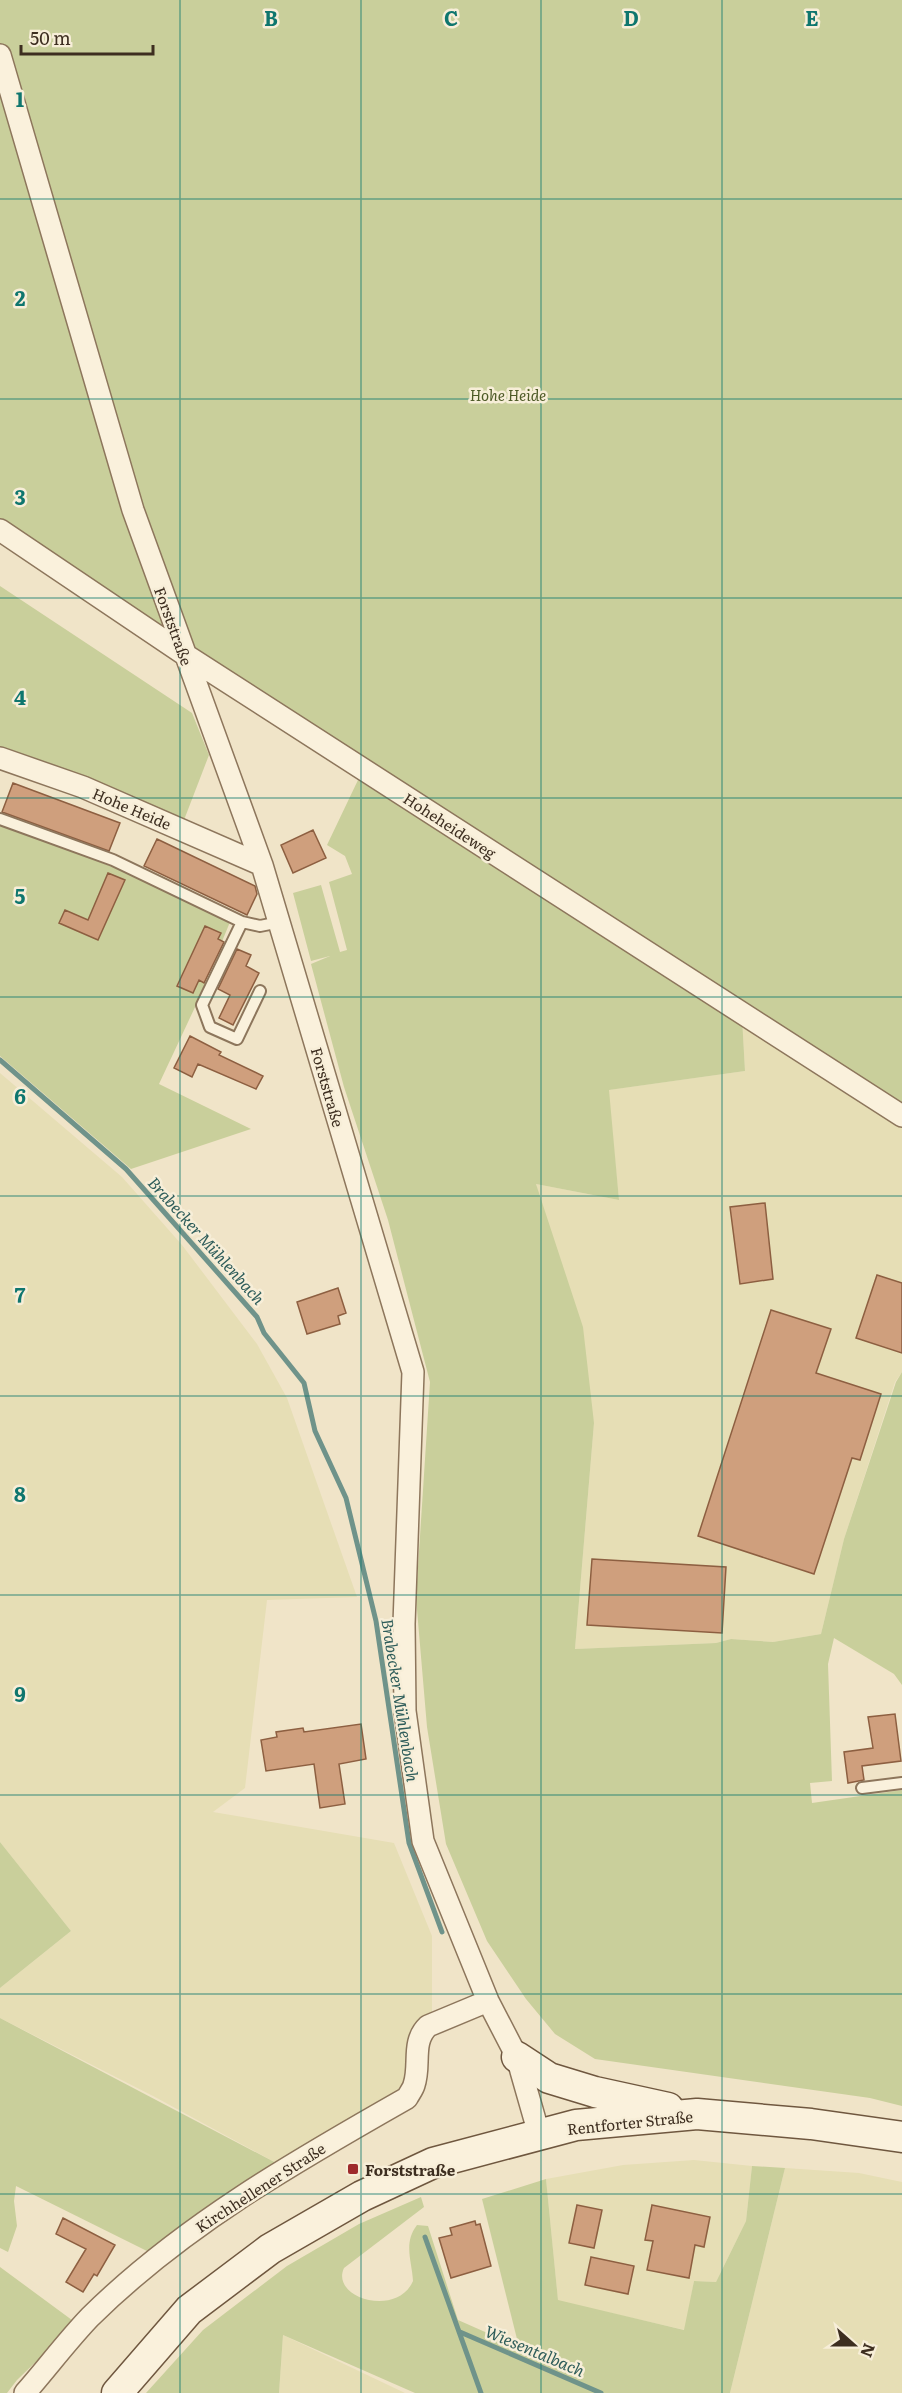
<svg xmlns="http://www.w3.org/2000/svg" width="902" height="2393" viewBox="0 0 902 2393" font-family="Literata,serif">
  <rect width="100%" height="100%" fill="#f0e4c8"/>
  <!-- farmland -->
  <path fill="#e6deb5" d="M 742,1017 L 902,1122 L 902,1372 L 895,1382 L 844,1539 L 821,1634 L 773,1642 L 731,1639 L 716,1643 L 575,1649 L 594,1423 L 536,1184 L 619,1200 L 608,1090 L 745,1071 Z
    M 0,1073 L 122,1177 L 182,1245 L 257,1344 L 287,1398 L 357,1597 L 267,1600 L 245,1788 L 213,1812 L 394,1843 L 432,1936 L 432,2016 L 410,2081 L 399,2096 L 280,2165 L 155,2097 L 0,2018 L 0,1988 L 71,1931 L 0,1842 Z
    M 694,2160 L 752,2166 L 746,2221 L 716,2282 L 694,2281 L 685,2330 L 558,2301 L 546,2179 L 623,2165 Z
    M 785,2168 L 859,2173 L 902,2182 L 902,2393 L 730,2393 Z
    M 283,2335 L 405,2393 L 279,2393 Z"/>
  <!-- green -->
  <path fill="#c9cf9b" d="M 0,0 L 902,0 L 902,1111 L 0,531 Z
    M 0,586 L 192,713 L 209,755 L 184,820 L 0,747 Z
    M 358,780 L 606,937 L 742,1017 L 745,1071 L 609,1090 L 619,1200 L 536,1184 L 583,1327 L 594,1423 L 575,1649 L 716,1643 L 731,1639 L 773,1642 L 821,1634 L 844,1539 L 896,1382 L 902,1372 L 902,1685 L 894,1674 L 834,1638 L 828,1664 L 832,1781 L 810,1783 L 812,1803 L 902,1790 L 902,2106 L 870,2098 L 595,2059 L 555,2034 L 526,1999 L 487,1941 L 446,1844 L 427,1727 L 416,1598 L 430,1382 L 388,1220 L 344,1087 L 311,964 L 330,956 L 311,961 L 293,893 L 321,885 L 340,952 L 347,950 L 329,882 L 352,874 L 345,856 L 327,845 Z
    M 0,824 L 126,872 L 230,922 L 196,1005 L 159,1084 L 251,1129 L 131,1169 L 0,1056 Z
    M 0,1842 L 71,1931 L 0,1988 Z
    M 0,2018 L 280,2165 L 151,2253 L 16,2186 L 14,2201 L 17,2226 L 8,2252 L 0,2248 Z
    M 752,2166 L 785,2168 L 730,2393 L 415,2393 L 283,2335 L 279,2393 L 146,2393 L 203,2330 L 287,2266 L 359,2224 L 421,2197 L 424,2207 L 344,2268 C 330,2298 397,2318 413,2281 C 412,2261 403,2243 417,2225 L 428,2226 L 458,2320 L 519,2347 L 482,2199 L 546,2179 L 558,2300 L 684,2330 L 694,2281 L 716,2282 L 746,2221 Z
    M 0,2267 L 76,2323 L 17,2380 L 7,2393 L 0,2393 Z"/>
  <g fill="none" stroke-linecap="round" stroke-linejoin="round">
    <!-- stream -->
    <path stroke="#6f938a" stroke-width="5" d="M 0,1060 L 126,1169 L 257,1317 L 264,1333 L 304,1383 L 315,1431 L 346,1498 L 376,1621 L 409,1843 L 442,1932
      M 425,2237 L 481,2393
      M 460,2332 L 601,2393"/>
  </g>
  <!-- building -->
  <path fill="#cf9f7d" stroke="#8d5f41" stroke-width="1.5" d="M 13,783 L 120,823 L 109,851 L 2,812 Z
    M 313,830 L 326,858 L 293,873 L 281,845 Z
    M 157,839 L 255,886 L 257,894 L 247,915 L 144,866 Z
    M 108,873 L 125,880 L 98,940 L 59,923 L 65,910 L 88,920 Z
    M 205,926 L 221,933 L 218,939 L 224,942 L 204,983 L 199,980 L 193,993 L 177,986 Z
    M 237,949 L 251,955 L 246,966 L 259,973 L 233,1025 L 219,1018 L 230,995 L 218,989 Z
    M 190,1036 L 221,1052 L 219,1055 L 263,1076 L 256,1089 L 198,1064 L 192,1077 L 174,1068 Z
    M 765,1203 L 773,1279 L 740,1284 L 730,1207 Z
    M 877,1275 L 902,1283 L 902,1353 L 856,1338 Z
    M 338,1288 L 346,1313 L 338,1316 L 340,1324 L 307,1334 L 297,1302 Z
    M 771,1310 L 831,1329 L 816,1373 L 881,1394 L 860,1460 L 852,1458 L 814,1574 L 698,1536 Z
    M 592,1559 L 726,1567 L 722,1633 L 587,1625 Z
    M 895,1714 L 901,1761 L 862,1766 L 864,1780 L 848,1783 L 844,1752 L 873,1748 L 868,1717 Z
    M 361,1724 L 366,1759 L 339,1764 L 345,1804 L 320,1808 L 314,1764 L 266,1771 L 261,1740 L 277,1737 L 276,1732 L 303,1728 L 304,1732 Z
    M 577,2205 L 602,2210 L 594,2248 L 569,2243 Z
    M 652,2205 L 710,2217 L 704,2247 L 695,2245 L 689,2278 L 647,2270 L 653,2241 L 645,2240 Z
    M 63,2218 L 115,2245 L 97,2276 L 94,2274 L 83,2292 L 66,2282 L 86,2249 L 56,2234 Z
    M 475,2221 L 476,2225 L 480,2224 L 491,2266 L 451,2278 L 439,2238 L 452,2235 L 450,2228 Z
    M 591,2257 L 634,2266 L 628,2294 L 585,2285 Z"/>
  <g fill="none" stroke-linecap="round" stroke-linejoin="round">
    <defs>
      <path id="lane" d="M 0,819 L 113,860 L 242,922 L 260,926 L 280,922
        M 242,922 L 202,1005 L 210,1027 L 237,1039 L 260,991
        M 862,1788 L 902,1783"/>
      <path id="street" d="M 0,55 L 133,510 L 262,865 L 413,1372 L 404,1624 L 405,1711 L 423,1841 L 488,2001 L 517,2057 L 539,2134
        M 0,530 L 184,654 L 902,1116
        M 0,758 L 83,787 L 262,865
        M 25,2393 C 47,2368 67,2341 90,2317 C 182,2226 296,2161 407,2098 C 409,2094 413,2089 414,2085 C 421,2065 411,2042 428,2026 L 488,2001"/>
      <path id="secondary" d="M 517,2057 L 549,2078 L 595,2092 L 668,2108
        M 117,2393 L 189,2310 L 270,2249 L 362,2196 L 433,2163 L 576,2125 L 697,2114 L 811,2124 L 902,2137"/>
    </defs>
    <!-- lane casing -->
    <use href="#lane" stroke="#8d765c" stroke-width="14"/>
    <!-- street casing -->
    <use href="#street" stroke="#8d765c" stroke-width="24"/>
    <!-- secondary casing -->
    <use href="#secondary" stroke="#6f573f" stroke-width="33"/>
    <!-- lane -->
    <use href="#lane" stroke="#faf1dc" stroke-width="10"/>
    <!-- street -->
    <use href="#street" stroke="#faf1dc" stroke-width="21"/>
    <!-- secondary -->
    <use href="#secondary" stroke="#faf1dc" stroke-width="30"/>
  </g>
  <!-- grid -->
  <path fill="none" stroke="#0f766e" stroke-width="1.5" stroke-opacity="0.55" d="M 180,0 L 180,2393M 361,0 L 361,2393M 541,0 L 541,2393M 722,0 L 722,2393M 0,199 L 902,199M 0,399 L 902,399M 0,598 L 902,598M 0,798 L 902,798M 0,997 L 902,997M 0,1196 L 902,1196M 0,1396 L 902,1396M 0,1595 L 902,1595M 0,1795 L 902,1795M 0,1994 L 902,1994M 0,2194 L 902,2194"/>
  <!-- markers -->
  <rect fill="#9e2a2b" stroke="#f7eed8" stroke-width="2" x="347" y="2163" width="12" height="12" rx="3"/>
  <g text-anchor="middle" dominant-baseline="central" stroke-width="5" stroke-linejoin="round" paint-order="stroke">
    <!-- park labels -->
    <g font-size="15" font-style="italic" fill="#4d5a26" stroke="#f7eed8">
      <text x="508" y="394">Hohe Heide</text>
    </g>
    <!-- street labels -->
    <g font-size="15" fill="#3d2e20" stroke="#f7eed8">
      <text transform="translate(174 626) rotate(70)">Forststraße</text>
      <text transform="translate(132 808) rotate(23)">Hohe Heide</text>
      <text transform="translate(450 825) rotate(33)">Hoheheideweg</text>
      <text transform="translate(328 1087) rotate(74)">Forststraße</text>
      <text transform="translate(630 2122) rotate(-6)">Rentforter Straße</text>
      <text transform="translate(260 2187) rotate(-33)">Kirchhellener Straße</text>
    </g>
    <!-- poi labels -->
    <g font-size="15" font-weight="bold" fill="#3d2e20" stroke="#f7eed8" text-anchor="start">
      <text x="365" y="2169">Forststraße</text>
    </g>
    <!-- water labels -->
    <g font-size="16" font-style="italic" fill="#2f5d5a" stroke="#f7eed8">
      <text transform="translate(207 1240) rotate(48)">Brabecker Mühlenbach</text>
      <text transform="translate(401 1700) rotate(81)">Brabecker Mühlenbach</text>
      <text transform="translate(535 2350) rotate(23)">Wiesentalbach</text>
    </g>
  </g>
  <g font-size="20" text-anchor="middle" font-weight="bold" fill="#0f766e" stroke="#f7eed8" stroke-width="5" stroke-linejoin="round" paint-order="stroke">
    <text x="271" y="26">B</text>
    <text x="451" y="26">C</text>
    <text x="631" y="26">D</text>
    <text x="812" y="26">E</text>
    <text x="20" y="107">1</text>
    <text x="20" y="306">2</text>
    <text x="20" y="505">3</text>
    <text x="20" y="705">4</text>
    <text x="20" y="904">5</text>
    <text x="20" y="1104">6</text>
    <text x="20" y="1303">7</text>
    <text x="20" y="1502">8</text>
    <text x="20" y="1702">9</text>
  </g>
  <!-- north arrow -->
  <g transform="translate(854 2345) rotate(111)" stroke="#f7eed8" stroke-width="4.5" paint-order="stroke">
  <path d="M0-4.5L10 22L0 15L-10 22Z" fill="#3d2e20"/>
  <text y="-9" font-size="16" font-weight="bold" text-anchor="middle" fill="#3d2e20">N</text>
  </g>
  <!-- scale -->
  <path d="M21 45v9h132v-9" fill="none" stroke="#3d2e20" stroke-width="3"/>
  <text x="30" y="45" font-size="18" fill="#3d2e20" stroke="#f7eed8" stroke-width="4.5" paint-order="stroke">50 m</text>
</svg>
